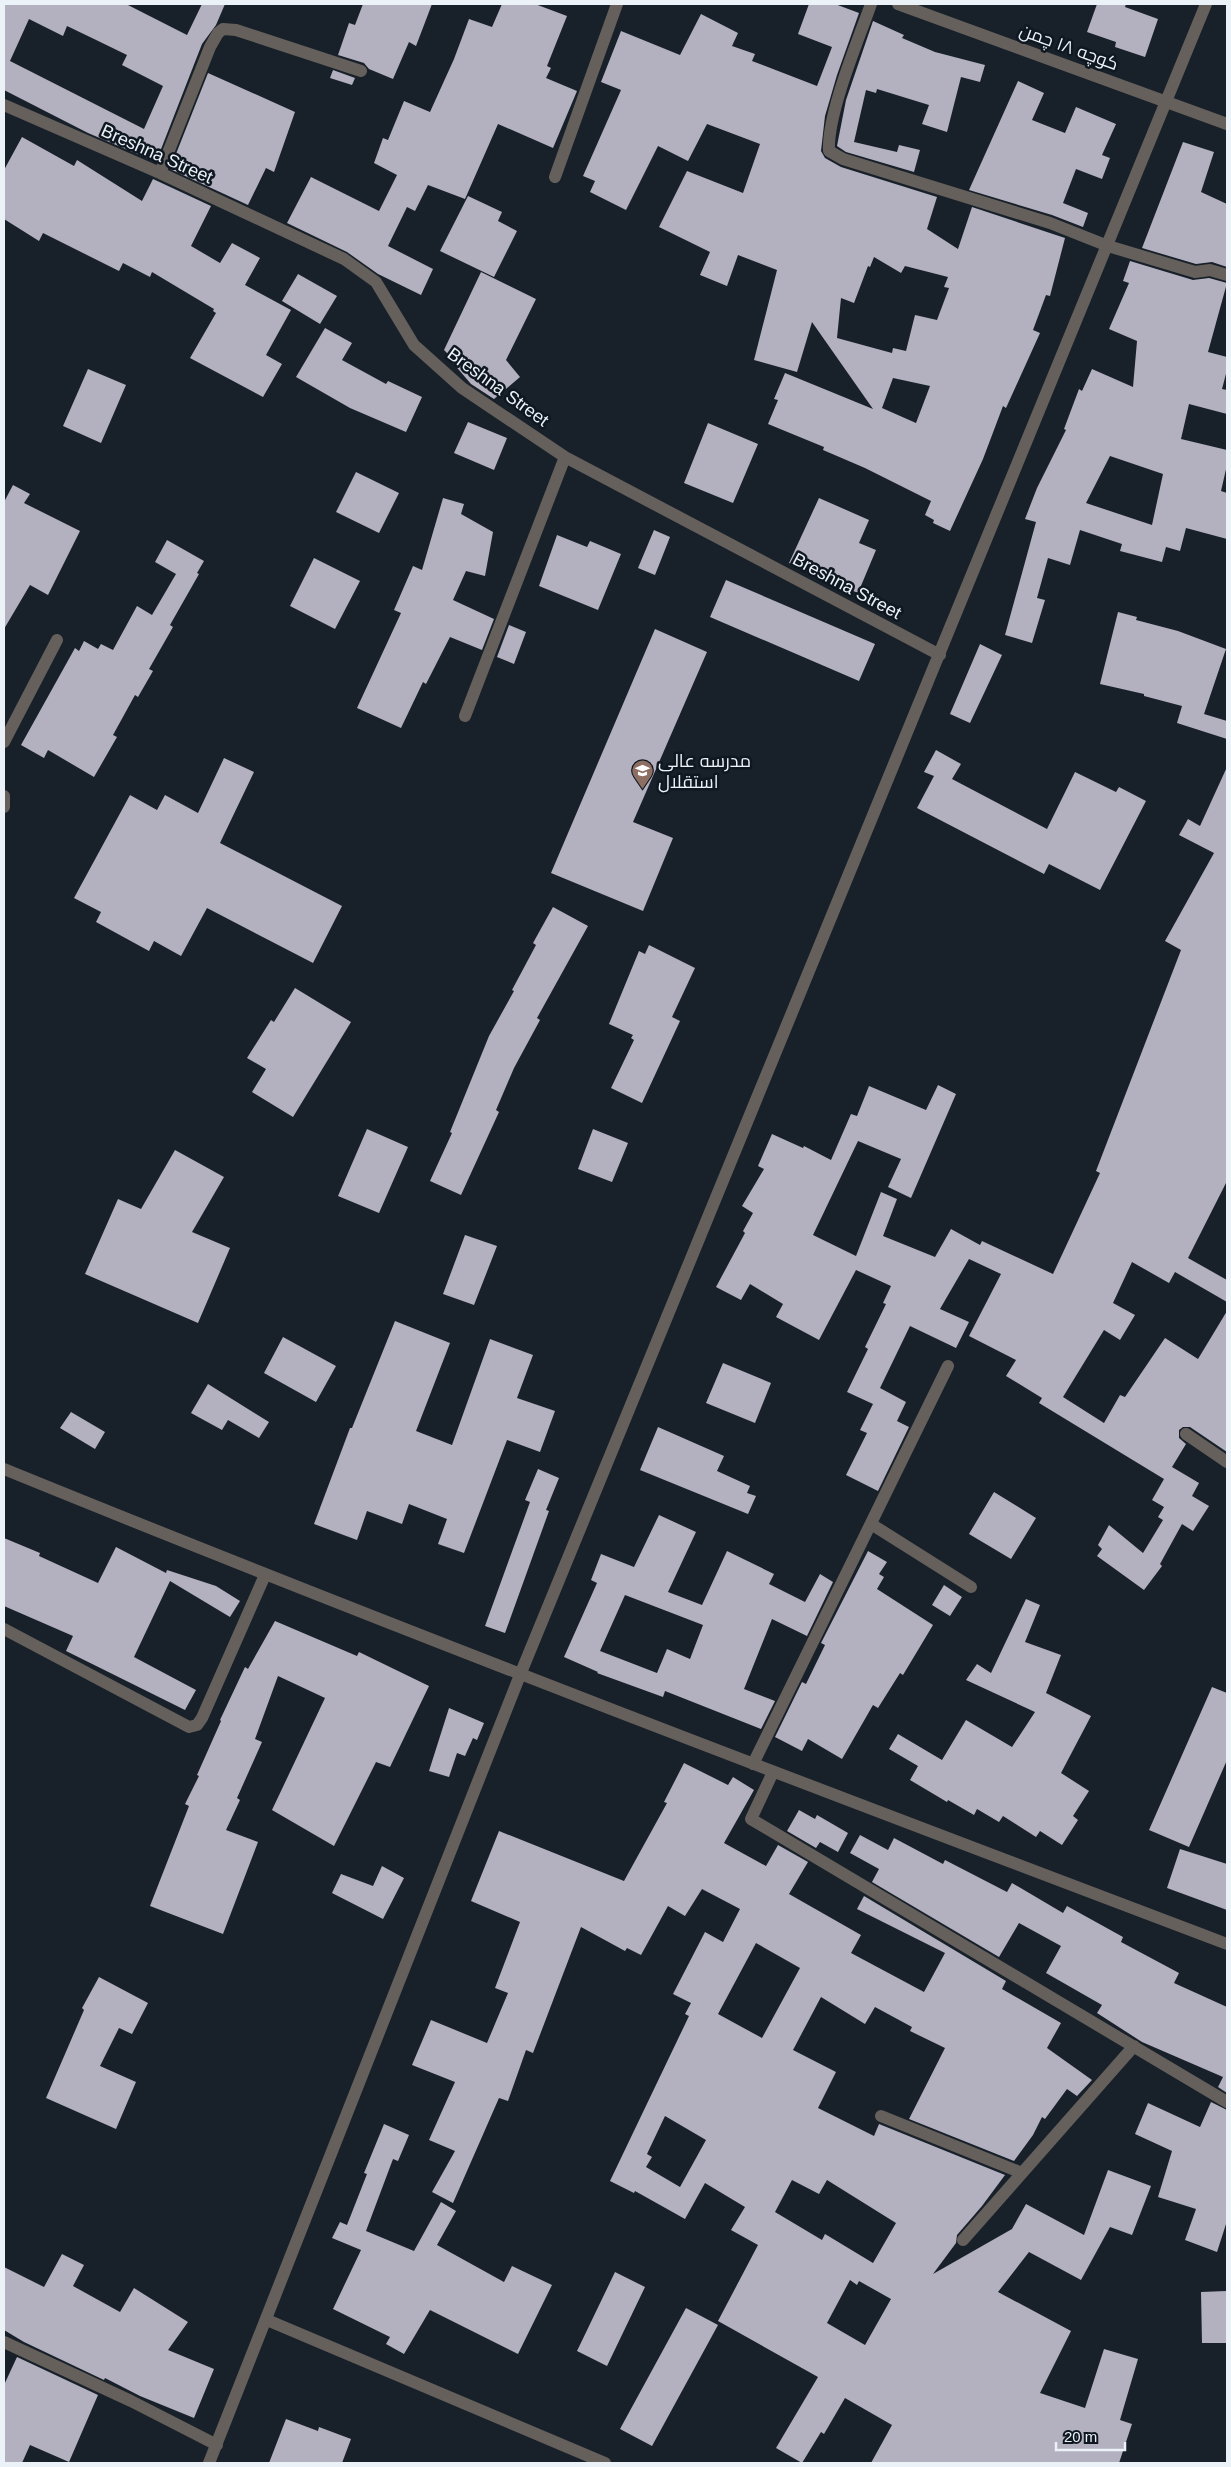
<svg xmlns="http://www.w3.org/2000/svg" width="1231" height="2467" viewBox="0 0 1231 2467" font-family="Helvetica,Cairo,sans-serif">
  <rect width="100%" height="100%" fill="#18212a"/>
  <!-- building -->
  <path fill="#b3b0c0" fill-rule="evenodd" d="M 4,4 L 126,4 L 187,35 L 202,4 L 225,4 L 216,25 L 202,44 L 156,162 L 88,133 L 4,90 ZM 29,19 L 63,36 L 67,26 L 92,38 L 127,55 L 122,65 L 163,86 L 144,129 L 10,61 Z
    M 363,4 L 432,4 L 416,46 L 409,42 L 393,79 L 369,69 L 364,63 L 338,55 L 349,23 L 355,25 Z
    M 502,4 L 535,4 L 567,16 L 547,66 L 551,68 L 546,78 L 577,91 L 553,148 L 498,124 L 465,199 L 428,185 L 415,211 L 407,207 L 388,246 L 433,269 L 421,295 L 378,274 L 347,252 L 287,223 L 311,177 L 379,211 L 397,175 L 374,163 L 383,138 L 388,140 L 404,101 L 430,112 L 454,59 L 469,19 L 492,27 Z
    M 809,4 L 835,4 L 859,13 L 837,75 L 825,116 L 821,151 L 825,158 L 841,167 L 937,197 L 927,229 L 958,249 L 972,207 L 1065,238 L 1050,296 L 1046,295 L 1033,330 L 1040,333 L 1006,408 L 1003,406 L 983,459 L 950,531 L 933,523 L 934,520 L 925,515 L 931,501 L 865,468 L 823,450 L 824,447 L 768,424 L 778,400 L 774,399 L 785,373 L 873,409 L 812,322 L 797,372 L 754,360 L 777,270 L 738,255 L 727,286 L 700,275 L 710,252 L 659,227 L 687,171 L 743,193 L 760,144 L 707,124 L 688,161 L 658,146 L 626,210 L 590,192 L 595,181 L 583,176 L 621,90 L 601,82 L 621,31 L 680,55 L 701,14 L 738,33 L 732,46 L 755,54 L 752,61 L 817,86 L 832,47 L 798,34 ZM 874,257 L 901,273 L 905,266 L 948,277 L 944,287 L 949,288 L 937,320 L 915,315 L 906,351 L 893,348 L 892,353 L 837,338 L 841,298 L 854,303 L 868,266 L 870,267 ZM 893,378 L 930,386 L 916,423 L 882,408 Z
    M 1097,4 L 1126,4 L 1125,7 L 1158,19 L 1145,57 L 1115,47 L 1116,42 L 1087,32 Z
    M 873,21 L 904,35 L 902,38 L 935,52 L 985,65 L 980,82 L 961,77 L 947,132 L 922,124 L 929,105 L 877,89 L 876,93 L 866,90 L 854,142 L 897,152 L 899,145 L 920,150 L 914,172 L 846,152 L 837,146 L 846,100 Z
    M 333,70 L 355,78 L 352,85 L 330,78 Z
    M 208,73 L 295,112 L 274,172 L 266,168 L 248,205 L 170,169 Z
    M 1018,81 L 1044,93 L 1032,120 L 1065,133 L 1076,107 L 1116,124 L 1102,155 L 1110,158 L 1102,179 L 1076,169 L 1063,203 L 1088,213 L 1083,227 L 1052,215 L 969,190 Z
    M 22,137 L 74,166 L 77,160 L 142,201 L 153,179 L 211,206 L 191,246 L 220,263 L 232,243 L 260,258 L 245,285 L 291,310 L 266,355 L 282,364 L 263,397 L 190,358 L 216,313 L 213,311 L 214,309 L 152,272 L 150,277 L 123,263 L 119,271 L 43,233 L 39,241 L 4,219 L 4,170 Z
    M 1183,142 L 1214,152 L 1201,192 L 1227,204 L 1227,267 L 1212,262 L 1196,264 L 1142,248 Z
    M 468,196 L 502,212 L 498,221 L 517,231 L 494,277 L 440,251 Z
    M 1130,261 L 1193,280 L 1209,278 L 1227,283 L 1208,352 L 1227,357 L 1227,370 L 1222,389 L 1227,390 L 1227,414 L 1189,404 L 1181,439 L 1227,450 L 1227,465 L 1221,491 L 1227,493 L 1227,539 L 1186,528 L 1180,551 L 1166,547 L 1162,562 L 1120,551 L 1122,544 L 1080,530 L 1070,565 L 1048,558 L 1037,598 L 1045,600 L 1032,643 L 1005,635 L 1036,522 L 1025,519 L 1037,488 L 1066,430 L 1064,429 L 1079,389 L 1082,391 L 1092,369 L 1133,387 L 1137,341 L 1109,329 L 1129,283 L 1123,281 ZM 1110,456 L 1163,474 L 1152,525 L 1086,503 Z
    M 481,272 L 536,299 L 506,360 L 520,377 L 494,399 L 471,384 L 453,363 L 455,361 L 444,350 Z
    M 298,274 L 337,296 L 320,324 L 282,301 Z
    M 325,328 L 352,343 L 342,360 L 386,384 L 388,381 L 422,397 L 406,432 L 350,408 L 296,377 Z
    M 88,369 L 126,385 L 101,443 L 63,426 Z
    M 468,422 L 507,438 L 494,470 L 454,453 Z
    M 708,423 L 758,444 L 733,503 L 684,483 Z
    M 356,472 L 399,493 L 379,533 L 336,512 Z
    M 13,485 L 30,494 L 24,503 L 80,531 L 48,595 L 30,585 L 4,629 L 4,502 Z
    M 443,498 L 464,504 L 461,514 L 493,532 L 485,576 L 466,571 L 453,600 L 494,619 L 482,650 L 450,637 L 426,684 L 423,682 L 401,728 L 357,708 L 401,613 L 394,610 L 413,566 L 422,570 Z
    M 819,498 L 869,520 L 859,543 L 876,550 L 858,593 L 789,563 Z
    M 654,530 L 670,537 L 655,575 L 638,568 Z
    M 557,535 L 587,547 L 590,541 L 621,554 L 598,610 L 539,586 Z
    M 167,540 L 204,561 L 197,573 L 199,574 L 170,625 L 173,627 L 149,669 L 153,671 L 138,697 L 135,695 L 113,735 L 117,737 L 94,777 L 48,750 L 44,758 L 21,745 L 75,648 L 79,651 L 84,641 L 98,649 L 101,644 L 113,650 L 137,606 L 152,615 L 176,574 L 155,562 Z
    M 314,558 L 360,581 L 335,629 L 290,606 Z
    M 726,580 L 875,644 L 859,681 L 710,617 Z
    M 1118,612 L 1137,617 L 1136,620 L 1178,631 L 1226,649 L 1204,714 L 1227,721 L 1227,739 L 1177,723 L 1182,706 L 1144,696 L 1144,694 L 1100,684 Z
    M 509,625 L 526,632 L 514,664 L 497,657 Z
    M 655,629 L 707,652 L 633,822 L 673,838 L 643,911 L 551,873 Z
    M 980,644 L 1002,655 L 970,723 L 950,714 Z
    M 936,750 L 961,764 L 952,779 L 1047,829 L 1075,772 L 1116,792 L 1119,787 L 1146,801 L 1100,890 L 1049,864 L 1044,874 L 917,808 L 934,776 L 924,772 Z
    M 224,758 L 254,772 L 220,843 L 342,906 L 313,963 L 207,908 L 181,956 L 154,941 L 149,951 L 96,922 L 101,912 L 74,898 L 130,795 L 157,810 L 165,795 L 198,813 Z
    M 1227,767 L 1227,1181 L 1188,1258 L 1227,1280 L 1227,1302 L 1175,1272 L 1169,1283 L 1132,1262 L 1113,1303 L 1135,1315 L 1120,1340 L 1104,1330 L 1063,1397 L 1104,1423 L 1120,1395 L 1125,1397 L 1165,1338 L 1198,1359 L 1227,1311 L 1227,1452 L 1190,1427 L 1183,1427 L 1179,1430 L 1179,1438 L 1186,1444 L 1172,1467 L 1199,1483 L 1192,1496 L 1209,1506 L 1193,1531 L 1182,1524 L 1160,1564 L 1162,1566 L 1144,1590 L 1097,1556 L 1102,1549 L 1098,1545 L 1109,1525 L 1143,1553 L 1163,1520 L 1158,1517 L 1164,1507 L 1152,1500 L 1164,1479 L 1039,1403 L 1042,1398 L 1006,1376 L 1016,1360 L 969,1336 L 1001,1274 L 969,1259 L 940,1309 L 969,1322 L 956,1348 L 910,1326 L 880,1388 L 906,1402 L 897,1421 L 909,1427 L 878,1491 L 846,1475 L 867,1433 L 860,1430 L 873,1404 L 847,1392 L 868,1349 L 865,1347 L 886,1304 L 883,1303 L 891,1286 L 856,1270 L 819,1340 L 776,1317 L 783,1304 L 750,1284 L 741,1300 L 716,1287 L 745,1233 L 743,1231 L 753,1213 L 742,1206 L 764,1169 L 758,1166 L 772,1134 L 803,1148 L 804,1146 L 831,1160 L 851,1114 L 857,1116 L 869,1086 L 926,1110 L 938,1085 L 956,1094 L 911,1198 L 888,1187 L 901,1159 L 858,1141 L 813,1235 L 856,1256 L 881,1192 L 897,1199 L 883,1236 L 935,1257 L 951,1229 L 980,1245 L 982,1241 L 1053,1274 L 1100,1173 L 1096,1171 L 1181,950 L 1165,941 L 1214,853 L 1179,835 L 1188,819 L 1200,826 Z
    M 553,907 L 588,926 L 537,1018 L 540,1020 L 514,1068 L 496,1110 L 499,1112 L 461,1195 L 430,1181 L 452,1133 L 450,1132 L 489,1036 L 514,991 L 512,990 L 536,945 L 533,943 Z
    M 649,945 L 695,968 L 672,1017 L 680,1021 L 642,1103 L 611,1088 L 634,1040 L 631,1038 L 633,1035 L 609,1024 L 639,951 L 645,954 Z
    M 295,988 L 351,1022 L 293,1117 L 252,1092 L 266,1069 L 247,1058 L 271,1020 L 274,1022 Z
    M 367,1129 L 408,1147 L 379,1213 L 338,1196 Z
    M 593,1129 L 628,1143 L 612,1182 L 578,1169 Z
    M 175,1150 L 224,1177 L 192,1232 L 230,1248 L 198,1323 L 85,1274 L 118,1199 L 141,1209 Z
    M 465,1235 L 497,1246 L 474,1305 L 443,1294 Z
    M 395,1321 L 450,1343 L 416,1431 L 452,1445 L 490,1339 L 533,1355 L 517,1398 L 555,1411 L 540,1452 L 507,1440 L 464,1553 L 438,1544 L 447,1519 L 409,1504 L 402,1524 L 367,1511 L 357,1540 L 314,1524 L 350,1428 L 352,1428 Z
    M 283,1337 L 336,1366 L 316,1402 L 264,1373 Z
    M 723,1363 L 771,1383 L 755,1423 L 706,1403 Z
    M 208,1384 L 269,1422 L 259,1438 L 228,1420 L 222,1430 L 191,1413 Z
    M 71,1412 L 105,1432 L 95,1449 L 60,1428 Z
    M 658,1427 L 724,1456 L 717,1471 L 750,1486 L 747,1493 L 756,1496 L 748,1514 L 640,1470 Z
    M 538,1469 L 559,1478 L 546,1510 L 549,1511 L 505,1633 L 485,1626 L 530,1502 L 525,1500 Z
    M 994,1492 L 1036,1518 L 1011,1559 L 969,1534 Z
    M 659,1515 L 696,1532 L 668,1592 L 702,1605 L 727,1551 L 774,1574 L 769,1584 L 805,1602 L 820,1574 L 833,1582 L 807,1636 L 772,1619 L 744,1689 L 775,1701 L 761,1729 L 665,1691 L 663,1697 L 597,1673 L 598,1672 L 564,1657 L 597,1583 L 591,1580 L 601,1554 L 634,1567 ZM 625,1595 L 703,1625 L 690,1659 L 667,1649 L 657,1673 L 600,1651 Z
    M 4,1538 L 40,1553 L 39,1556 L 98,1583 L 116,1547 L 166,1573 L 167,1570 L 216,1586 L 240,1601 L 230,1617 L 170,1581 L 134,1657 L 196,1690 L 185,1710 L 66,1651 L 73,1636 L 4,1606 Z
    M 868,1551 L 887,1562 L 879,1574 L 884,1577 L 877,1589 L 933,1625 L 903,1675 L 900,1673 L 878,1708 L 873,1705 L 842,1759 L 808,1739 L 802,1751 L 775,1737 L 802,1682 L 806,1684 L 825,1645 L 821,1643 Z
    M 944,1585 L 962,1597 L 950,1616 L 932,1605 Z
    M 1026,1599 L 1040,1605 L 1025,1642 L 1061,1655 L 1046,1693 L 1091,1716 L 1061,1773 L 1089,1791 L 1073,1816 L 1078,1820 L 1062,1845 L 1040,1831 L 1036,1837 L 1003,1816 L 999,1822 L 977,1809 L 974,1815 L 948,1800 L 947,1802 L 910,1780 L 918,1766 L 889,1749 L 898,1734 L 942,1760 L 966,1720 L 1012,1747 L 1035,1712 L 966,1680 L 977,1664 L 991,1673 Z
    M 275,1621 L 357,1656 L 359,1652 L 429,1686 L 390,1767 L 376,1762 L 334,1846 L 272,1810 L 325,1698 L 278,1676 L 255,1739 L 262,1742 L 237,1798 L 240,1800 L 226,1830 L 258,1842 L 223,1934 L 150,1906 L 189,1806 L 185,1804 L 199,1776 L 197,1775 L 221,1721 L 220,1720 L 245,1667 L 248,1669 Z
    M 1212,1687 L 1227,1693 L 1227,1760 L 1189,1847 L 1149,1830 Z
    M 449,1708 L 484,1723 L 477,1740 L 473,1738 L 465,1756 L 457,1753 L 449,1777 L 429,1771 Z
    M 684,1763 L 728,1785 L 733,1777 L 754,1790 L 724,1843 L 766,1866 L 778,1845 L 808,1862 L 789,1894 L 861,1935 L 851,1953 L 924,1992 L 945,1953 L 857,1909 L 864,1896 L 1006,1981 L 1002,1989 L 1061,2023 L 1047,2048 L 1092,2080 L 1077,2096 L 1067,2089 L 1045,2119 L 1042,2117 L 1033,2135 L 1014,2161 L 909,2119 L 945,2048 L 910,2031 L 912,2027 L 875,2007 L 865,2024 L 821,1997 L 793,2050 L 836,2072 L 818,2108 L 874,2136 L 879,2124 L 1005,2175 L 982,2206 L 957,2235 L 956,2243 L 933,2274 L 1012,2229 L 1026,2204 L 1084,2235 L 1108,2170 L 1151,2186 L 1132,2235 L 1110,2227 L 1081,2280 L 1029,2252 L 998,2292 L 1071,2331 L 1040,2393 L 1085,2408 L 1104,2349 L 1138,2359 L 1120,2420 L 1132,2424 L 1119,2463 L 871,2463 L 892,2425 L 845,2398 L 824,2434 L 821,2432 L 802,2463 L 776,2448 L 818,2377 L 718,2321 L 758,2245 L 731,2230 L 745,2207 L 705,2183 L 685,2219 L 635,2191 L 634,2193 L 610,2181 L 689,2016 L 685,2014 L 691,2003 L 673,1994 L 705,1932 L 723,1942 L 740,1909 L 702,1889 L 685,1916 L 668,1906 L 641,1955 L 627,1948 L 625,1951 L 581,1927 L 533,2053 L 526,2050 L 508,2101 L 499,2098 L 453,2203 L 432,2192 L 455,2151 L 429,2140 L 455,2082 L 412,2065 L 431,2020 L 487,2043 L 508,1993 L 495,1988 L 520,1922 L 471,1901 L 499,1831 L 624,1881 L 667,1803 L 664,1802 ZM 756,1943 L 800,1968 L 762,2038 L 718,2014 ZM 665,2116 L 706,2140 L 680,2187 L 646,2167 L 652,2157 L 647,2154 ZM 792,2180 L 819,2194 L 827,2180 L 896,2223 L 873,2263 L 825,2234 L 822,2240 L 775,2212 ZM 850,2280 L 857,2285 L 859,2281 L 891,2299 L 865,2345 L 827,2323 Z
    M 799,1810 L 815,1819 L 817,1815 L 848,1833 L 838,1852 L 820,1842 L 816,1848 L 787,1831 Z
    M 860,1835 L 888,1850 L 894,1838 L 943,1864 L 945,1860 L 1007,1892 L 1012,1883 L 1063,1913 L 1067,1906 L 1123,1937 L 1121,1942 L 1179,1973 L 1174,1983 L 1227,2007 L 1227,2093 L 1218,2087 L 1223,2077 L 1142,2042 L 1097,2013 L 1102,2005 L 1046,1973 L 1061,1946 L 1019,1923 L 999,1957 L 872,1882 L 879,1869 L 850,1853 Z
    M 1180,1849 L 1227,1864 L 1227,1910 L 1167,1888 Z
    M 382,1866 L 404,1878 L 383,1919 L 332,1893 L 341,1874 L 373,1886 Z
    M 99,1977 L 148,2003 L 132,2034 L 119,2028 L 100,2066 L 136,2082 L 116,2129 L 46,2098 L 84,2010 L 82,2008 Z
    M 1211,2102 L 1227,2110 L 1227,2221 L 1217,2252 L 1185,2240 L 1196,2209 L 1158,2197 L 1172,2151 L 1135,2134 L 1148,2103 L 1200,2127 Z
    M 384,2124 L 409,2135 L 398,2161 L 393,2159 L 366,2231 L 414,2251 L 441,2202 L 456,2211 L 437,2245 L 504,2282 L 512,2266 L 552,2285 L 518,2354 L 430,2310 L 404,2354 L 386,2344 L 390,2337 L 333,2309 L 361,2250 L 332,2238 L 340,2222 L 347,2225 L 367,2174 L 364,2173 Z
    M 62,2254 L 84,2265 L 73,2286 L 120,2312 L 134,2288 L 188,2322 L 168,2350 L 214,2369 L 194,2418 L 140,2396 L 105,2378 L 104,2380 L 24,2342 L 4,2330 L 4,2267 L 44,2287 Z
    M 615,2272 L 645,2287 L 607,2366 L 577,2351 Z
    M 1226,2291 L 1227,2343 L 1202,2343 L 1201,2292 Z
    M 686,2308 L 718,2325 L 652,2446 L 620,2429 Z
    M 17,2357 L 98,2395 L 69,2462 L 30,2445 L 22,2463 L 4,2463 L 4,2385 Z
    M 286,2419 L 318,2431 L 319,2427 L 351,2439 L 342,2463 L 269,2463 Z"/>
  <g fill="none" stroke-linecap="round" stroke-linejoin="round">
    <!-- minor -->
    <path stroke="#65605b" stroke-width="12" d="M 871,4 C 858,41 827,114 829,151 L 843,159 L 1050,223 L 1108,246 L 1195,272 L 1210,270 L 1227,275
      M 898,4 L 1227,124
      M 4,105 L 160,173 L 344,259 L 376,282 L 414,345 L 462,388 L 565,457 L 940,655
      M 160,173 L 210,47 L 218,33 L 223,29 L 236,30 L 361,71
      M 555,177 L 617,4
      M 465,716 L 565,457
      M 4,742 L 57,640
      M 4,796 L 4,807
      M 1186,1434 L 1227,1462
      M 4,1469 C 409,1634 818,1789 1227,1944
      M 871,1524 L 971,1587
      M 4,1629 L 189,1727 L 197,1725 L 202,1718 L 265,1575
      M 753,1764 L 948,1366
      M 773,1772 L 751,1819 L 1227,2102
      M 881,2116 L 1022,2173
      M 963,2240 L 1134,2046
      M 267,2320 L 605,2463
      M 4,2342 L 131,2401 L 217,2445
      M 209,2463 L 520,1675 L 1206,4"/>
  </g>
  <!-- icons -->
  <defs>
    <symbol id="school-pin" viewBox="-11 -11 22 30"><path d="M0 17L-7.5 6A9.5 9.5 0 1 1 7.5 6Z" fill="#8d6e63" stroke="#0f1720"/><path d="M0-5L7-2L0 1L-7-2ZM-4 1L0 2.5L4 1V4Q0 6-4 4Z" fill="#fff"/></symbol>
  </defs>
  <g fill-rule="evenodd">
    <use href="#school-pin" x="630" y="758" width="25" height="34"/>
  </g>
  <g text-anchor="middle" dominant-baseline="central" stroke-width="5" stroke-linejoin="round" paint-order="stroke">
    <!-- street labels -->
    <g font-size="18" fill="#ebf2f8" stroke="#0f1720">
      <text transform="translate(1069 47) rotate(20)">كوچه ١٨ چمن</text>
      <text transform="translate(157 154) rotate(24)">Breshna Street</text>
      <text transform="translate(498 387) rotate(36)">Breshna Street</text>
      <text transform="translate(847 586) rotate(28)">Breshna Street</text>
    </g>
    <!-- poi labels -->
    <g font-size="18" fill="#ebf2f8" stroke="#0f1720" text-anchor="start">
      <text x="658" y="761">مدرسه عالی<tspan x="658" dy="21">استقلال</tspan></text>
    </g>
  </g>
  <!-- border -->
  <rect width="1231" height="2467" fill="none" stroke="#ebf2f8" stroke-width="10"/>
  <!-- scale -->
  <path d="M1056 2442v8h69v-8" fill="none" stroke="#ebf2f8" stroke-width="2.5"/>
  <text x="1064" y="2442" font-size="15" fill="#ebf2f8" stroke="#0f1720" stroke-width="4" paint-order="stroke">20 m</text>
</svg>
